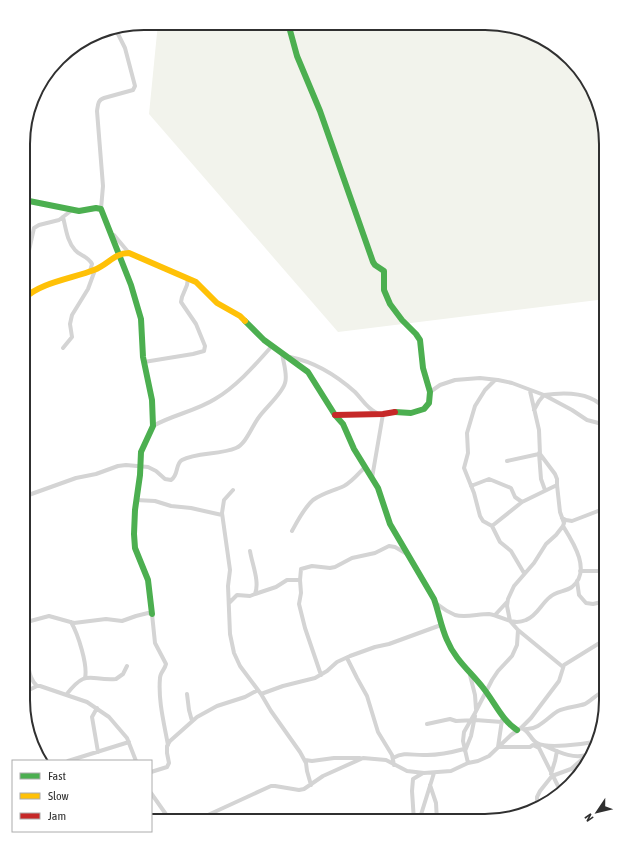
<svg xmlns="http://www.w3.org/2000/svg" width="629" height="844" viewBox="0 0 629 844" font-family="'Asap Condensed',sans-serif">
  <rect width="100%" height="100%" fill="#fff"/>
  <!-- green -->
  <path fill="#f2f3ec" d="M 158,23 L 501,24 L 552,43 L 593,90 L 606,144 L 606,299 L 338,332 L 149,114 Z"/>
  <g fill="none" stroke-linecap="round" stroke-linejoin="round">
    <!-- street -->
    <path stroke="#d4d4d4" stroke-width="4" d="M 101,209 L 103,186 L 97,111 C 98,104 98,100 104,98 L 133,90 L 135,86 L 125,48 L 115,28
      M 63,217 C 66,229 67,241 75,250 C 80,256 88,256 92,264 L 90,271
      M 114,235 L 129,253
      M 24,286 L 28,255 L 34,228 L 39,225 L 59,220 L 72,210
      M 63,348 L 72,337 L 70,324 L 72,315 L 88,289 L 95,270
      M 290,357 C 315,362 336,375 355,392 C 362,399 367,409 377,413
      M 144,362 L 193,354 L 204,351 L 205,346 L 196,324 L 181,302 L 182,297 L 187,285 L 188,278
      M 495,380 L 485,390 L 475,406 L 467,433 L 468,453 L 464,468 L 474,493 L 480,516 L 483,521 L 492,526 L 500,542 L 511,551 L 524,573
      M 430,392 L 440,385 L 455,380 L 480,378 L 498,380 L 512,383 L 544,395 L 572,410 L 587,420 L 606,425
      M 534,410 L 539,401 L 544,395 C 565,392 593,391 606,411
      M 153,426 C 172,415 196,411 215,399 C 237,386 255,365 272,346
      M 539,453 L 541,479 L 545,490
      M 507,461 L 539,454
      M 372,478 L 383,414
      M 471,486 L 489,479 L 511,488 L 515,497 L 522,502
      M 233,490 L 224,500 L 222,513 L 230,570 L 228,586 L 230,634 L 234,653 L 240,666 L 261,694 L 271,711 L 300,752 L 306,763 L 307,771 L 311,785
      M 23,497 L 76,478 L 96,474 L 118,466 L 126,465 L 148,467 L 156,471 L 165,479 L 171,480 C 179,475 175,464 182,460 C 196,452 220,455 236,448 C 246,444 252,426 259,417 C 266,407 282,394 285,383 C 288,375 283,362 282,353
      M 136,500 L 155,501 L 171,506 L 191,508 L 222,515
      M 562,518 L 566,520 L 572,521 L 606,508
      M 492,526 L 522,502 L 557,485
      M 563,526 L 556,535 L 546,544 L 534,563 L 514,586 L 508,599 L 507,606 L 510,621 L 518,630 L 563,667
      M 292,531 C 298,520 304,508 313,500 C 323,493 333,491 344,486 C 352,482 359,473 365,467
      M 580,571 L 606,571
      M 577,581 L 579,595 L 586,603 L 593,604 L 606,601
      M 255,594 L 276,587 L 287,580 L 300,580
      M 230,602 L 237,595 L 250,596 L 255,594 C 260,582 252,564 250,551
      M 437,604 C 442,608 448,612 455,615 C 465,618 478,614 489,614 C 502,616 512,626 526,620 C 537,616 541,604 550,597 C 556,591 565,592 572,587 C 592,571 573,542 563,526 L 564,523 L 560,512 L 557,485 L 557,479 L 555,474 L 540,454 L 539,430 L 530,391
      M 495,615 L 507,602
      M 71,622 C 78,634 88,665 85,678
      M 23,623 L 49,616 L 74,623 L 106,619 L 122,621 L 136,616 L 148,613 L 152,614 L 155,643 L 166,664 C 165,669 160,673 160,678 C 158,700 164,723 168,745
      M 23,653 C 31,664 26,675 37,686
      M 347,658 L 357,678 L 367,696 L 378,732 L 392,755 L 394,765
      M 321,675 L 305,628 L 299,604 L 301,593 L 300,580 L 301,569 L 312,566 L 330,568 L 335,567 L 352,558 L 375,553 L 389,546 L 395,547 L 407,554
      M 470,675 L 475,695 L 476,709
      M 23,693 L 37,686 L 40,686 L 87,702 L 109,717 L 127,738 L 136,761
      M 187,694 L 189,710 L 192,721
      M 261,694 L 283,686 L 315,678 L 327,671 L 337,662 L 350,656 L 375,647 L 389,644 L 441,625
      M 66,695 C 87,668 89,681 116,679 L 123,674 L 127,666
      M 97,708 L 92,717 L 98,752
      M 502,720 L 498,747 L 530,747 L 533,745 L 539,748
      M 427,724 L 450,719 L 456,721 L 475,720 L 502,722
      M 521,728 L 531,718 L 559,681 L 564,665 L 606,639
      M 526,729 C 538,730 548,717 558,711 C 566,707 576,707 585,704 C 592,700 598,693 606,690
      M 538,746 L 560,790
      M 545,746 C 558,752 577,761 590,753
      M 465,751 L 471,736 L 475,716
      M 393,758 C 406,751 413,756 427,755 C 439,755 453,752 464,749
      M 305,760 L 312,761 L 334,758 L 360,758
      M 68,761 L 129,742
      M 468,763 L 463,741 L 464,732 L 475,713 L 492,680 L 498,671 L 512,656 L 517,645 L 518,630
      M 151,772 L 167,767 L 169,763 L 167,753 L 167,746 L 170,741 L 197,717 L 217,706 L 245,697 L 258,690
      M 551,774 L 555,761 L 557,751
      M 572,780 L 576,765
      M 430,785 L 436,803 L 437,821
      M 151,793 L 170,820
      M 537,809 L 537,797 L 540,791 L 552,776 L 571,769 L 587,755
      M 197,820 L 271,786 L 275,786 L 299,790 L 304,789 L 323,776 L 363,758 L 386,760 L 407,771 L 424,773 L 451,771 L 468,763 L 478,761 L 489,756 L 511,735 L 521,728 C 529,730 530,739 537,743 C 547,749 583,744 594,742
      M 414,821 L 412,791 L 413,779 L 423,773
      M 419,821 L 434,773"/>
    <!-- fast -->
    <path stroke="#4caf50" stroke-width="6" d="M 288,23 L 297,56 L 320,111 L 373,262 L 375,265 L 384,271 L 384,290 L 390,304 L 402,320 L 416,334 L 420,340 L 423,368 L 430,392 L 429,403 L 424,409 L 411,413 L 395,412
      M 24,200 L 79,211 L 96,208 L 101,209 L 131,285 L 141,319 L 143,357 L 152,400 L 153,426 L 141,452 L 140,475 L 135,510 L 134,534 L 135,548 L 148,580 L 152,614
      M 245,321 L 264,340 L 308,372 L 335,415 L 343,424 L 354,449 L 378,488 L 390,524 L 434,599 C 439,613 441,627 447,640 C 455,660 472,673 484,689 C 495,703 502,720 517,730"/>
    <!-- slow -->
    <path stroke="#ffc107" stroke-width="6" d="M 24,299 C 38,283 74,278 94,270 C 108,265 114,253 129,253 L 196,282 L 217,303 L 240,316 L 245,321"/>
    <!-- jam -->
    <path stroke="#c62828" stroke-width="6" d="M 335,415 L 383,414 L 395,412"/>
  </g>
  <!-- crop -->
  <path d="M0 0H629V844H0ZM144 30H485A114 114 0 0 1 599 144V700A114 114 0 0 1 485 814H144A114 114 0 0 1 30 700V144A114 114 0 0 1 144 30Z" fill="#fff" fill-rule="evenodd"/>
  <path fill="none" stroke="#303030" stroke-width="2" d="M144 30H485A114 114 0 0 1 599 144V700A114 114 0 0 1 485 814H144A114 114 0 0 1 30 700V144A114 114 0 0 1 144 30Z"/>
  <!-- legend -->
  <rect x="12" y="760" width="140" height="72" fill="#ffffff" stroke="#acacac"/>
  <rect x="20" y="773" width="20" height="6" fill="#4caf50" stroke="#acacac"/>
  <text x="48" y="780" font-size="12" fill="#303030">Fast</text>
  <rect x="20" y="793" width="20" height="6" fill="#ffc107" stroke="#acacac"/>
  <text x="48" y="800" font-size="12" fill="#303030">Slow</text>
  <rect x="20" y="813" width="20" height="6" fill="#c62828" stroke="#acacac"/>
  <text x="48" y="820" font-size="12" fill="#303030">Jam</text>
  <!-- north arrow -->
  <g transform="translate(597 812) rotate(235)" stroke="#ffffff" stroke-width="3" paint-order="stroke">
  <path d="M0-3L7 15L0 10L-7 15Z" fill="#303030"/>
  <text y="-6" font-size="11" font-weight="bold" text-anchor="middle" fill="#303030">N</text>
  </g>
</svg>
